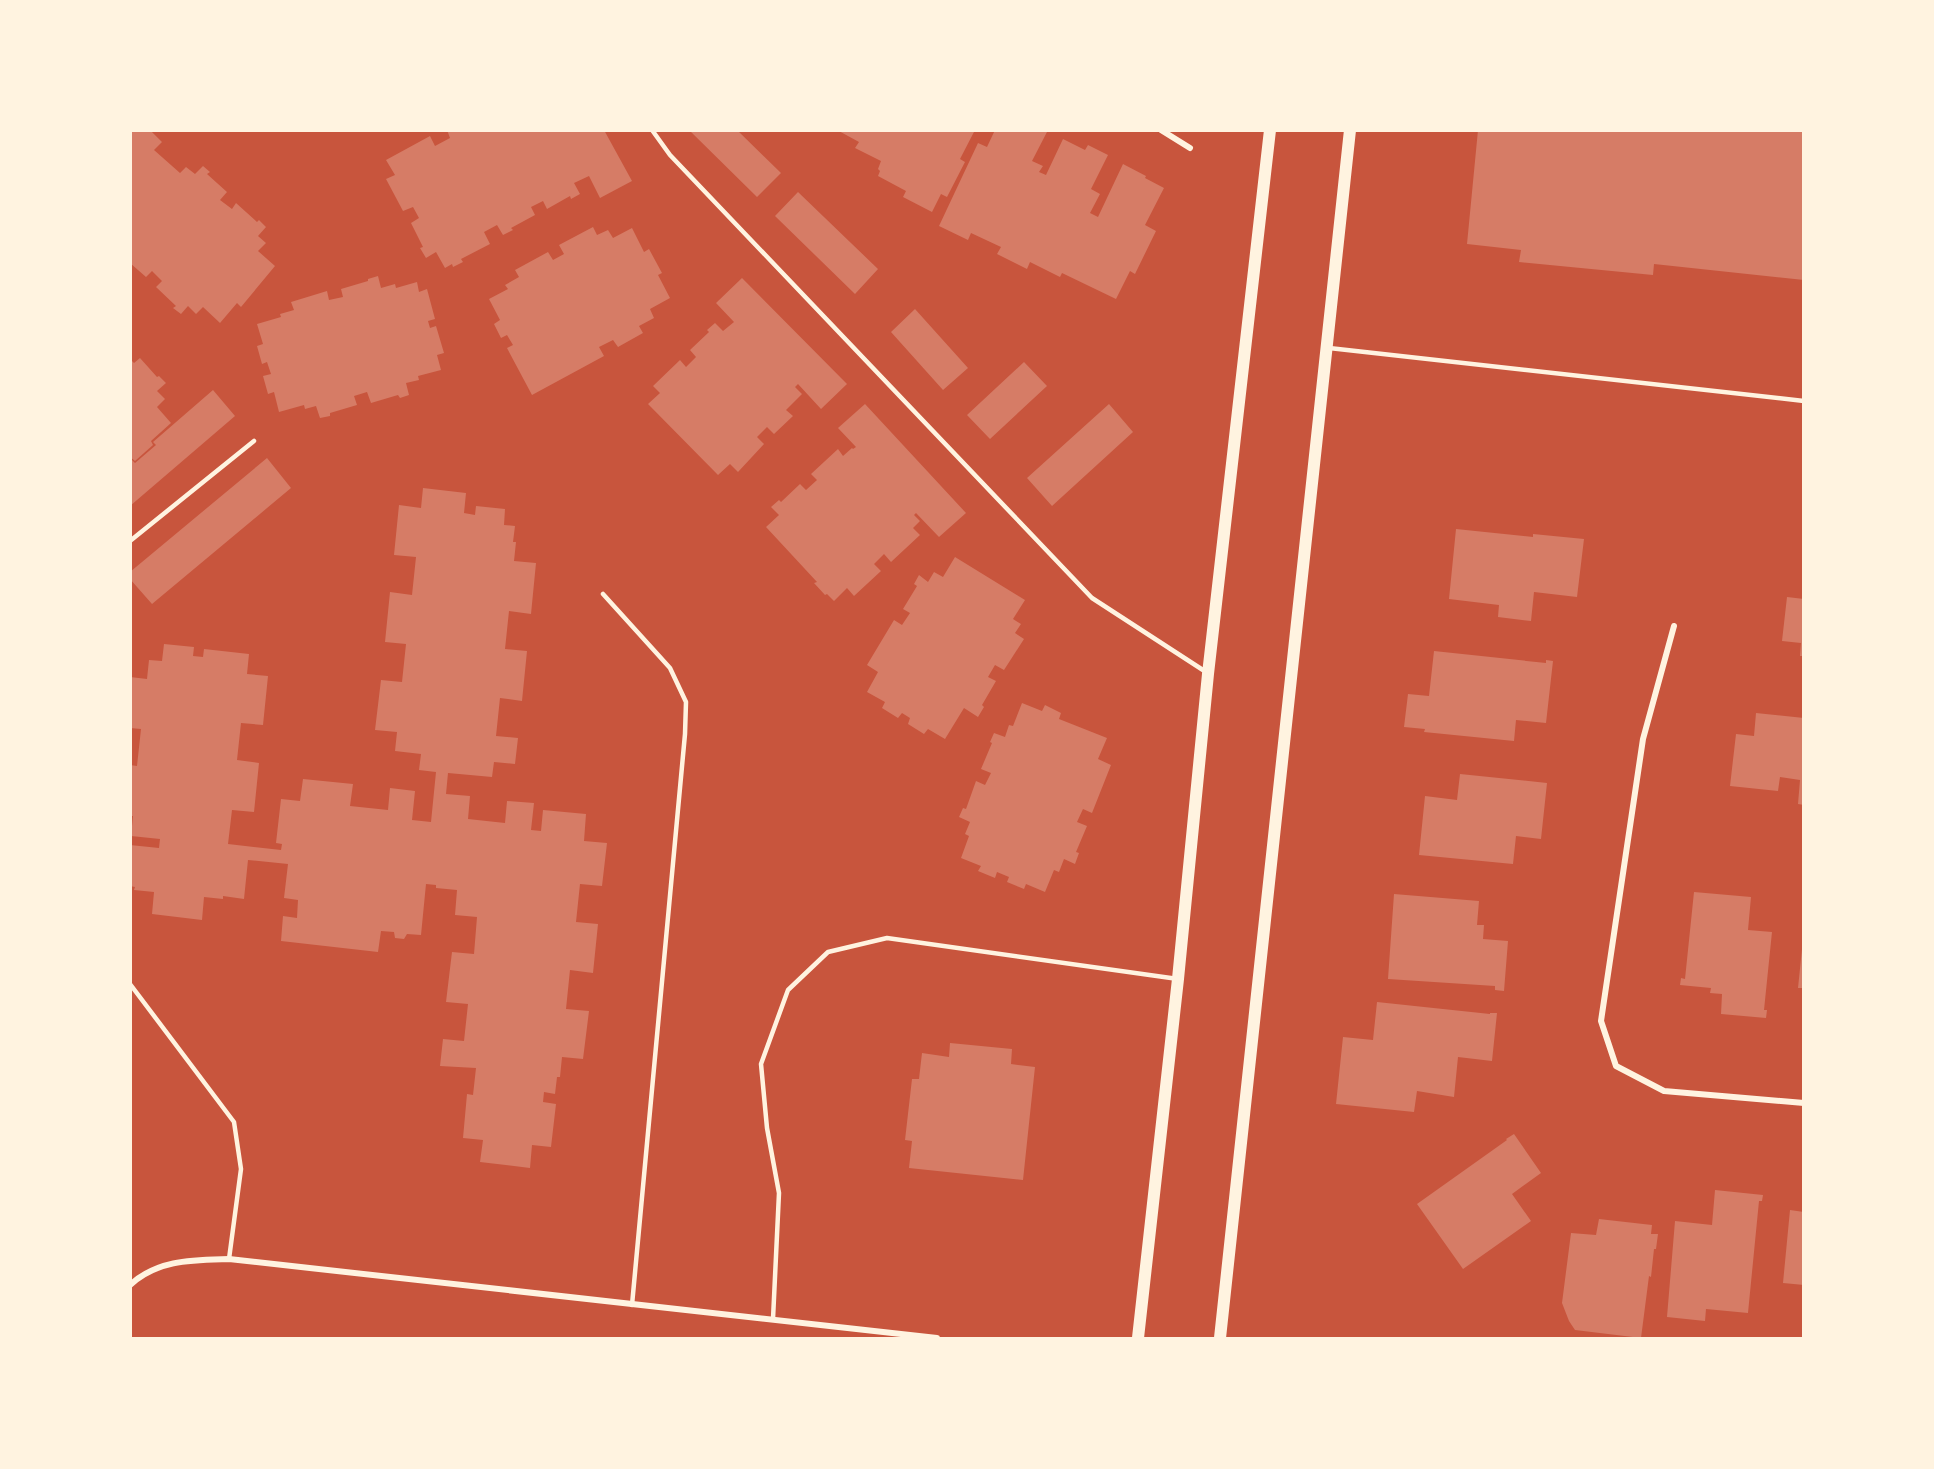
<svg xmlns="http://www.w3.org/2000/svg" width="1934" height="1469" viewBox="0 0 1934 1469" font-family="'PT Sans',sans-serif">
  <rect width="100%" height="100%" fill="#c8553d"/>
  <!-- building -->
  <path fill="#d67c66" d="M 130,130 L 150,130 L 162,142 L 154,150 L 180,173 L 186,167 L 195,174 L 203,166 L 210,172 L 207,174 L 227,192 L 220,200 L 232,209 L 236,203 L 257,222 L 259,220 L 266,227 L 258,236 L 266,243 L 258,251 L 275,266 L 241,307 L 237,303 L 220,323 L 203,307 L 196,314 L 188,306 L 181,314 L 173,308 L 176,306 L 156,287 L 162,281 L 152,271 L 146,277 L 130,263 Z
    M 447,130 L 604,130 L 632,181 L 600,198 L 589,176 L 574,183 L 580,194 L 571,199 L 570,196 L 547,209 L 543,201 L 531,207 L 535,215 L 511,228 L 513,230 L 503,235 L 497,225 L 484,232 L 490,244 L 461,259 L 463,262 L 453,267 L 452,264 L 445,268 L 436,252 L 426,258 L 420,248 L 423,247 L 411,223 L 419,218 L 413,207 L 403,211 L 386,179 L 395,175 L 386,160 L 430,136 L 435,146 L 450,138 Z
    M 689,130 L 737,130 L 781,173 L 757,197 Z
    M 837,130 L 975,130 L 960,159 L 965,162 L 947,197 L 941,194 L 932,212 L 903,197 L 906,191 L 878,176 L 880,171 L 878,169 L 881,161 L 855,148 L 859,142 Z
    M 995,130 L 1048,130 L 1032,161 L 1043,166 L 1039,172 L 1046,175 L 1063,139 L 1085,150 L 1088,145 L 1108,155 L 1091,189 L 1100,194 L 1090,213 L 1098,217 L 1123,164 L 1146,176 L 1145,178 L 1164,188 L 1145,225 L 1156,231 L 1135,274 L 1130,271 L 1116,299 L 1062,273 L 1060,277 L 1030,262 L 1027,269 L 997,254 L 1001,247 L 971,233 L 968,240 L 939,226 L 978,143 L 987,147 Z
    M 1478,130 L 1804,130 L 1804,280 L 1654,264 L 1653,275 L 1519,262 L 1521,250 L 1467,244 Z
    M 798,192 L 878,269 L 855,294 L 775,216 Z
    M 593,227 L 597,235 L 608,230 L 613,238 L 632,228 L 644,252 L 649,249 L 662,273 L 658,275 L 670,298 L 650,309 L 654,318 L 639,326 L 643,333 L 618,347 L 613,340 L 599,347 L 604,356 L 532,395 L 507,348 L 513,345 L 507,335 L 501,338 L 494,324 L 500,320 L 489,299 L 508,289 L 505,285 L 519,277 L 515,270 L 548,252 L 553,260 L 564,254 L 559,245 Z
    M 378,276 L 381,288 L 395,284 L 396,288 L 417,282 L 419,292 L 427,289 L 435,319 L 428,321 L 430,328 L 436,326 L 444,353 L 437,355 L 441,370 L 418,376 L 419,380 L 406,383 L 409,395 L 400,398 L 398,395 L 371,403 L 367,392 L 354,396 L 357,405 L 330,413 L 330,416 L 320,418 L 316,406 L 305,409 L 304,405 L 279,412 L 274,392 L 268,394 L 263,376 L 271,374 L 267,362 L 262,364 L 257,346 L 263,344 L 257,324 L 281,317 L 280,314 L 294,310 L 291,302 L 327,291 L 329,300 L 343,297 L 341,289 L 368,281 L 368,279 Z
    M 742,278 L 847,384 L 821,409 L 798,384 L 795,387 L 802,394 L 786,410 L 793,416 L 774,434 L 767,427 L 757,437 L 764,444 L 738,472 L 730,464 L 718,475 L 648,404 L 660,393 L 653,386 L 680,360 L 686,367 L 696,357 L 690,350 L 709,332 L 707,330 L 715,323 L 723,331 L 734,322 L 716,303 Z
    M 915,309 L 968,368 L 943,390 L 891,332 Z
    M 140,358 L 157,377 L 159,376 L 166,383 L 157,391 L 165,399 L 157,407 L 171,423 L 151,441 L 153,445 L 135,461 L 130,457 L 130,359 L 134,363 Z
    M 1024,362 L 1047,386 L 990,439 L 967,415 Z
    M 213,390 L 235,416 L 130,506 L 130,461 L 132,460 L 135,463 L 156,445 L 153,442 Z
    M 865,404 L 966,513 L 939,537 L 916,513 L 914,515 L 920,521 L 913,528 L 920,535 L 891,562 L 884,554 L 874,564 L 881,571 L 854,596 L 847,588 L 834,601 L 827,594 L 825,595 L 814,583 L 817,582 L 766,527 L 779,515 L 771,507 L 779,500 L 781,502 L 800,484 L 806,490 L 817,480 L 811,474 L 838,449 L 843,456 L 852,448 L 853,449 L 856,447 L 838,428 Z
    M 1109,404 L 1133,432 L 1052,506 L 1027,478 Z
    M 267,458 L 291,488 L 152,604 L 130,579 L 130,572 Z
    M 423,488 L 466,493 L 464,513 L 475,515 L 476,506 L 505,509 L 504,525 L 515,526 L 513,542 L 516,542 L 514,561 L 536,563 L 531,614 L 509,611 L 505,649 L 527,651 L 522,701 L 500,698 L 496,736 L 518,738 L 515,764 L 494,762 L 492,777 L 448,773 L 446,794 L 470,796 L 468,819 L 505,823 L 507,801 L 534,803 L 531,830 L 541,831 L 543,810 L 586,814 L 584,841 L 607,843 L 602,886 L 580,884 L 576,922 L 598,924 L 593,973 L 570,970 L 566,1009 L 589,1011 L 583,1059 L 562,1057 L 560,1077 L 557,1077 L 555,1094 L 544,1092 L 543,1102 L 556,1104 L 551,1147 L 532,1145 L 530,1168 L 480,1162 L 483,1140 L 463,1138 L 467,1094 L 473,1095 L 476,1068 L 440,1066 L 443,1039 L 464,1041 L 468,1004 L 446,1002 L 452,952 L 474,954 L 477,917 L 455,915 L 457,890 L 436,888 L 436,885 L 426,884 L 421,935 L 407,934 L 404,939 L 395,938 L 394,932 L 381,931 L 378,952 L 281,941 L 283,916 L 297,918 L 298,900 L 284,898 L 288,864 L 248,860 L 244,899 L 223,896 L 223,899 L 204,897 L 202,920 L 152,914 L 154,892 L 134,890 L 135,887 L 130,886 L 130,845 L 159,848 L 160,839 L 131,836 L 133,816 L 130,816 L 130,765 L 137,766 L 141,729 L 130,728 L 130,677 L 147,679 L 149,660 L 162,661 L 164,644 L 194,647 L 193,656 L 203,657 L 204,649 L 249,654 L 247,674 L 268,676 L 263,725 L 241,723 L 237,760 L 259,763 L 254,812 L 232,810 L 228,844 L 281,850 L 282,844 L 276,843 L 281,799 L 300,801 L 303,779 L 353,784 L 350,806 L 388,810 L 390,788 L 415,791 L 412,820 L 431,822 L 436,772 L 419,770 L 421,754 L 395,751 L 397,732 L 375,730 L 381,680 L 402,682 L 406,644 L 385,642 L 390,592 L 412,595 L 416,557 L 394,555 L 399,505 L 421,508 Z
    M 1456,529 L 1533,537 L 1533,534 L 1584,539 L 1577,597 L 1534,592 L 1531,621 L 1498,617 L 1499,605 L 1449,599 Z
    M 955,557 L 1025,600 L 1013,619 L 1021,624 L 1015,633 L 1024,639 L 1004,670 L 995,665 L 988,677 L 996,681 L 982,705 L 984,707 L 978,717 L 964,708 L 945,739 L 928,729 L 924,734 L 908,724 L 910,718 L 902,713 L 898,718 L 882,708 L 885,702 L 867,692 L 878,672 L 867,665 L 894,620 L 902,625 L 910,613 L 903,609 L 917,586 L 914,584 L 919,575 L 928,582 L 934,572 L 943,577 Z
    M 1787,597 L 1804,599 L 1804,656 L 1800,656 L 1801,643 L 1782,641 Z
    M 1434,651 L 1546,663 L 1546,660 L 1553,661 L 1546,723 L 1516,720 L 1514,741 L 1424,732 L 1425,729 L 1404,727 L 1408,694 L 1429,696 Z
    M 1022,703 L 1042,711 L 1045,705 L 1061,713 L 1059,719 L 1107,738 L 1098,759 L 1111,765 L 1092,813 L 1083,809 L 1077,822 L 1087,826 L 1076,852 L 1079,853 L 1075,864 L 1064,859 L 1059,872 L 1054,870 L 1045,892 L 1026,884 L 1024,889 L 1007,882 L 1009,877 L 997,872 L 995,878 L 978,871 L 981,866 L 961,858 L 969,836 L 965,834 L 970,822 L 959,817 L 963,808 L 966,809 L 976,781 L 985,785 L 991,773 L 981,769 L 992,743 L 990,742 L 994,733 L 1005,737 L 1009,725 L 1013,726 Z
    M 1756,713 L 1804,718 L 1804,805 L 1798,804 L 1800,780 L 1780,777 L 1778,791 L 1730,786 L 1736,734 L 1754,736 Z
    M 1460,774 L 1547,783 L 1541,839 L 1516,836 L 1513,864 L 1419,855 L 1425,796 L 1457,800 Z
    M 1694,892 L 1751,897 L 1748,930 L 1772,932 L 1764,1010 L 1767,1010 L 1766,1018 L 1721,1014 L 1722,994 L 1710,993 L 1711,988 L 1680,985 L 1681,978 L 1685,979 Z
    M 1394,894 L 1479,901 L 1477,925 L 1484,925 L 1483,939 L 1508,941 L 1504,991 L 1495,990 L 1495,986 L 1388,979 Z
    M 1802,949 L 1804,949 L 1804,988 L 1798,988 Z
    M 1377,1002 L 1490,1014 L 1490,1013 L 1497,1013 L 1492,1061 L 1458,1057 L 1454,1097 L 1417,1091 L 1414,1112 L 1336,1104 L 1343,1037 L 1373,1040 Z
    M 950,1043 L 1012,1049 L 1011,1064 L 1035,1067 L 1023,1180 L 909,1168 L 912,1141 L 905,1140 L 912,1079 L 919,1079 L 922,1053 L 949,1057 Z
    M 1514,1134 L 1541,1173 L 1512,1194 L 1531,1221 L 1463,1269 L 1417,1204 L 1507,1140 L 1506,1139 Z
    M 1715,1190 L 1763,1195 L 1762,1201 L 1759,1201 L 1748,1313 L 1706,1309 L 1705,1321 L 1667,1317 L 1675,1221 L 1712,1225 Z
    M 1790,1210 L 1804,1212 L 1804,1285 L 1783,1283 Z
    M 1599,1219 L 1652,1225 L 1651,1234 L 1658,1234 L 1656,1249 L 1654,1249 L 1651,1277 L 1649,1276 L 1641,1338 L 1575,1330 L 1569,1321 L 1562,1303 L 1571,1233 L 1596,1235 Z"/>
  <g fill="none" stroke-linecap="round" stroke-linejoin="round">
    <!-- service -->
    <path stroke="#fff3e0" stroke-width="4.5" d="M 652,130 L 670,155 L 1092,598 L 1206,672
      M 1329,348 L 1804,401
      M 130,541 L 254,441
      M 603,594 L 670,668 L 686,702 L 685,734 L 632,1305
      M 130,984 L 234,1122 L 241,1169 L 229,1259
      M 773,1319 L 779,1193 L 767,1128 L 761,1064 L 788,990 L 828,952 L 887,938 L 1178,979"/>
    <!-- minor -->
    <path stroke="#fff3e0" stroke-width="6" d="M 1161,130 L 1190,148
      M 1674,626 L 1643,739 L 1601,1021 L 1616,1066 L 1664,1091 L 1804,1103
      M 130,1285 C 158,1259 194,1260 229,1259 L 937,1338"/>
    <!-- secondary -->
    <path stroke="#fff3e0" stroke-width="12" d="M 1138,1338 L 1178,979 L 1208,674 L 1270,130
      M 1220,1338 L 1350,130"/>
  </g>
  <!-- border -->
  <rect width="1934" height="1469" fill="none" stroke="#fff3e0" stroke-width="264"/>
</svg>
